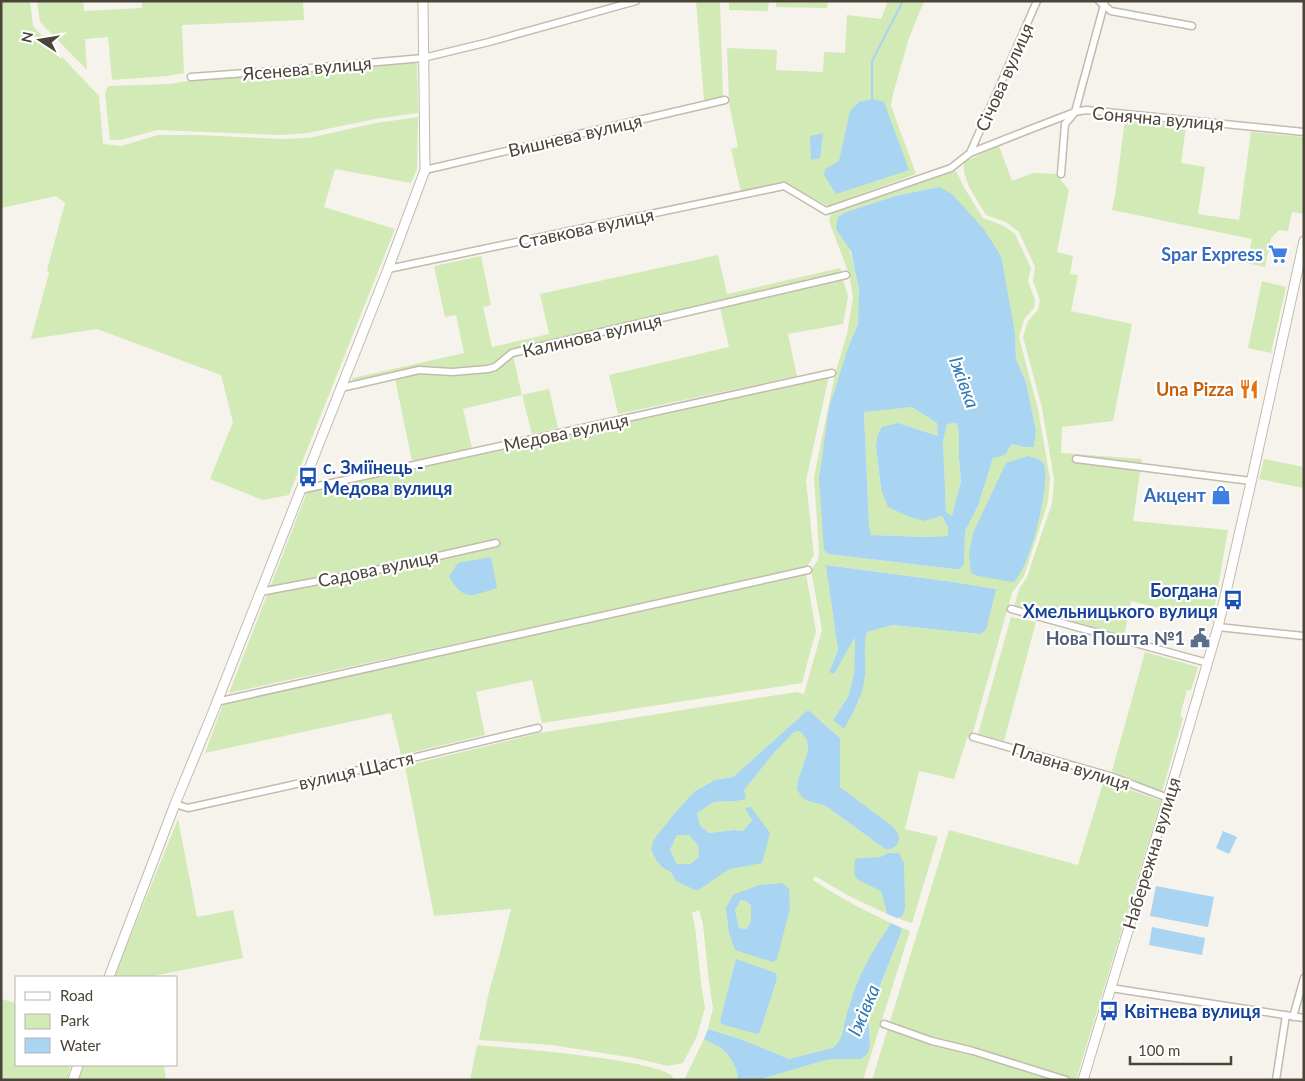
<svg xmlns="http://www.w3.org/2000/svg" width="1305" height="1081" viewBox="0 0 1305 1081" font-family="Lato,sans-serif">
  <rect width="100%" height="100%" fill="#f6f3ec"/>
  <!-- green -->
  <path fill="#d2eab5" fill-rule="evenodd" d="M 1,1 L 30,1 L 33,26 L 99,96 L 103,144 L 121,146 L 158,135 L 196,135 L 281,139 L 309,138 L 376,123 L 418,117 L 417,169 L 411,183 L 335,169 L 324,207 L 395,229 L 289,495 L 263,500 L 210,479 L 233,422 L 221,375 L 97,329 L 31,339 L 49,273 L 47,270 L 65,203 L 56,196 L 1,208 Z
    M 37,1 L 83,1 L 84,11 L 142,8 L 142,1 L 303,1 L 304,20 L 182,25 L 184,73 L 168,76 L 112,80 L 108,37 L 85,39 L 87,70 L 40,22 Z
    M 696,1 L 720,1 L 723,97 L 704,101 Z
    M 729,1 L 769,1 L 768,11 L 729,10 Z
    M 776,1 L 828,1 L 827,8 L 776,7 Z
    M 888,1 L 924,1 L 909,38 L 893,94 L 891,106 L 916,174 L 828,206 L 784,183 L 741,192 L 731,149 L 738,147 L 729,103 L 727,48 L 777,50 L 776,70 L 823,72 L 824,52 L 845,53 L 847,15 L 881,19 Z
    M 417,62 L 418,113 L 375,119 L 308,133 L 281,135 L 157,130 L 121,140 L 110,140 L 105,93 L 108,86 L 168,84 L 189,81 Z
    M 1125,120 L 1186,126 L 1181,163 L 1205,167 L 1198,214 L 1239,220 L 1251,132 L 1304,137 L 1304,214 L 1292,212 L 1288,231 L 1279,230 L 1271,238 L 1265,267 L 1247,263 L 1252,239 L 1112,210 L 1115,196 Z
    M 999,146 L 1012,181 L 1033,173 L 1056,174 L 1069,190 L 1057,252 L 1073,256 L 1070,274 L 1078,275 L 1071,311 L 1132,324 L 1113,421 L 1062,427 L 1061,453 L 1142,459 L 1133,521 L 1228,530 L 1212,622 L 1131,601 L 1124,637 L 1014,607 L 1019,589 L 1027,577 L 1052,503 L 1054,479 L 1042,408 L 1023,337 L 1028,321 L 1038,310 L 1040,300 L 1033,281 L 1035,267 L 1019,232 L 1006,222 L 986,215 L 969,187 L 964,172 L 964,162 Z
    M 956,171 L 965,189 L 983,218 L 1004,226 L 1015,234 L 1031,268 L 1028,281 L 1035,300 L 1034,308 L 1024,319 L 1019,337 L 1038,409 L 1050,479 L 1048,502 L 1024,576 L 1012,593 L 973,732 L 967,738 L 954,779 L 919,771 L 905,829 L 938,837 L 912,923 L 897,918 L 902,917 L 888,853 L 880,857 L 858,858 L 881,891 L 887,914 L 849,896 L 815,876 L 813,880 C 838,897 864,910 891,923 L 884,934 L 846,1019 L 841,1039 L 837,1045 L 832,1048 L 789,1059 L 743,1040 L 708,1029 L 713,1008 L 709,982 L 703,925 L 699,910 L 692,913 L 695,926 L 701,983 L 705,1008 L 697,1036 L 683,1063 L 668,1066 L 634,1058 L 552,1045 L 479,1040 L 489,991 L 500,953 L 511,909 L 434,916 L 405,766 L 539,733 L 796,692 L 804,694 L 822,630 L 811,570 L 818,560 L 819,551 L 814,477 L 835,374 L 847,334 L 853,297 L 849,274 L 829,221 L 831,213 ZM 939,187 L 1015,334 L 1016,359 L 1026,382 L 1036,431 L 1034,446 L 1024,447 L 1012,444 L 1009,450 L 993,458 L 978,506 L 965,531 L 964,564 L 954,569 L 828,554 L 824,550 L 848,348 C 851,340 857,331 858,322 C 863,286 851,251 838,217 L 846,212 L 895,196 ZM 827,565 L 953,582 L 996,589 L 980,634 L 891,625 L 867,632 L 865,640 L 865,677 L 859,702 L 833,720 L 848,697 L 854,674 L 855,636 L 834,674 L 829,671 L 838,650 ZM 808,710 L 840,738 L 840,787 L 891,825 L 898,833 L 885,849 L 826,806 L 818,804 L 798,780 L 808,751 L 807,740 L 800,731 L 794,732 L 773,754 L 735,801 L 714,802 L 697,813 L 700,826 L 711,833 L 734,830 L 743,831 L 752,819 L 762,862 L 730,869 L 697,891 L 676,881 L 654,839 L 674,814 L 695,791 L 715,780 L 733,777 ZM 759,885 L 773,962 L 729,933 L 733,896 ZM 736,960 L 776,973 L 777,979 L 760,1032 L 721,1024 L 720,1021 Z
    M 718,255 L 727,294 L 840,268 L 843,274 L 511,351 L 494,364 L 487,366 L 452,369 L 419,367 L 351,383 L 353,378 L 464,353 L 456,315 L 445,317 L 434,266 L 481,256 L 491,305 L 483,307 L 492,347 L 549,334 L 540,294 Z
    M 843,279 L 848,297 L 843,324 L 788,334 L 797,376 L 618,414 L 609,375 L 729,347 L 720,308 Z
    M 1262,281 L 1286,287 L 1271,353 L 1248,348 Z
    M 513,356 L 522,395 L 549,389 L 558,428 L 532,434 L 522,395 L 463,409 L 472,448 L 412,461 L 395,379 L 419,373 L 497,369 Z
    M 829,376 L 806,481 L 814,555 L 806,568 L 229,693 L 307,492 Z
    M 912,407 L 937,423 L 938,436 L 898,423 L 877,437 L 876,446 L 881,489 L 924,521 L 942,516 L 948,527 L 948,536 L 924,537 L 871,535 L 869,526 L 864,411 Z
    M 957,423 L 959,433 L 959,457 L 961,482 L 953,517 L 946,513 L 943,441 L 947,424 Z
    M 1264,459 L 1304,467 L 1304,488 L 1259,479 Z
    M 806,574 L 816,631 L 802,683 L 542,723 L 532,680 L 476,692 L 485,735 L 401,755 L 391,713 L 205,753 L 223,704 Z
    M 1011,617 L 1036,622 L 1004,741 L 978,734 Z
    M 1145,652 L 1198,667 L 1191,690 L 1187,690 L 1180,716 L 1183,718 L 1162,792 L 1112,771 Z
    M 1104,780 L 1161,801 L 1076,1080 L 872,1080 L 949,830 L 1078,865 Z
    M 178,819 L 197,917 L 233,910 L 243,958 L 148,977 L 114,977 Z
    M 677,835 L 689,835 L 699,847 L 698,858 L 690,864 L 677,864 L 670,850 Z
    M 741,900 L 746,901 L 751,905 L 751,921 L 746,929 L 739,928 L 735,910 Z
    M 900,927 L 910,931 L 863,1080 L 758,1080 L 826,1060 L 839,1059 L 870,1042 L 868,1016 L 902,930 Z
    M 1,999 L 16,1003 L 16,1065 L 71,1065 L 67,1080 L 1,1080 Z
    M 704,1039 C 710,1043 717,1045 722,1049 C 729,1054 740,1071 737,1080 L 684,1080 Z
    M 477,1045 C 507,1048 659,1059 673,1077 L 673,1080 L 470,1080 Z
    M 82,1065 L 164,1065 L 166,1080 L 77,1080 Z"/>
  <!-- water -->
  <path fill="#a9d4f2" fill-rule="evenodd" d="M 874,99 L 884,102 L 909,170 L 836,194 L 824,175 L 825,169 L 839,161 L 850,111 L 859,102 Z
    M 823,133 L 820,158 L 811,160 L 810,136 Z
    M 939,187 L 952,194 L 983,228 L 1001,256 L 1015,334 L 1016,359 L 1026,382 L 1036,431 L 1034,447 L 1024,447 L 1012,444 L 1005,455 L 993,458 L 978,506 L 965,531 L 964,564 L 960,569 L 954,569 L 828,554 L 824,550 L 819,479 L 829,408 L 848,348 L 858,324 L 859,290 L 851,251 L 836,229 L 838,217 L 846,212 L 895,196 ZM 912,407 L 937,423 L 938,436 L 898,423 L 882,427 L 877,437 L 876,446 L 881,489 L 888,507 L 910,517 L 924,521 L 942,516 L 948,527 L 948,536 L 924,537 L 871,535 L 869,526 L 864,412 ZM 957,423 L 959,433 L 959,457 L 961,482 L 952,516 L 946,512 L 943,441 L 947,424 Z
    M 1028,456 C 1034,458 1041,458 1044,465 C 1051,483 1029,572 1013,582 L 978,576 L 971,573 L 969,554 L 973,533 L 1006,463 Z
    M 491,557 L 497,588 C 491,590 474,596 469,595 C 460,594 452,583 449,576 L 458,563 Z
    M 826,565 L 953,582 L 996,589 L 986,630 L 980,634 L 892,625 L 867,632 C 863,646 866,661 865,675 C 864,695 853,712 844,729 L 833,720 L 848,697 L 854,674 L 855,637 L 834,674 L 829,672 L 838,650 Z
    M 808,710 L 840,738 L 840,787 L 891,825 L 898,833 L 899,840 L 896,846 L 890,849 L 885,849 L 826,806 L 806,800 L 801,796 L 797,789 L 798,780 L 808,751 L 807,740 L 800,731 L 794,732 L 773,754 L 744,790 L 746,799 L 735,801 L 714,802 L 697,813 L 700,826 L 710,833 L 734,830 L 743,831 L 752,820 L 745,808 L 751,807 L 770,833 L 762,863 L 730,869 L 697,891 L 676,881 L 671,872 L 662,867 L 655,858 L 651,849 L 654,839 L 674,814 L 695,791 L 715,780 L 733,777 ZM 677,835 L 689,835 L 699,847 L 698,858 L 690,864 L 677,864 L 670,850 Z
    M 1223,831 L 1237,837 L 1229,854 L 1216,848 Z
    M 888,853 L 899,853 L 904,863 L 905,908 L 902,917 L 897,918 L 887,914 L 881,891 L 857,879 L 854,873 L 855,860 L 858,858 L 880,857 Z
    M 782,883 L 789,889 L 790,908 L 777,959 L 773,962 L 735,950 L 729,933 L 726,908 L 733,895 L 759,885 ZM 741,900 L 746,901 L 751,905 L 751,921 L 746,929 L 739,928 L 735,910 Z
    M 1156,886 L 1214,897 L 1208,927 L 1150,916 Z
    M 891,923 L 900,927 L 902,930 L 868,1016 L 870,1042 L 869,1050 L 867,1054 L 861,1059 L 839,1059 L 826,1060 L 758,1080 L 737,1080 C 740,1071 729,1054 722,1049 C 717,1045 710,1043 704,1039 L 708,1029 L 743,1040 L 789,1059 L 832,1048 C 843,1042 843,1028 846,1017 C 850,1004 854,989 860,977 C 868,958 880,940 891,923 Z
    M 1152,927 L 1205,938 L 1202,955 L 1149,945 Z
    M 736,959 L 776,973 L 777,979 L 760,1032 L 757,1034 L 721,1024 L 720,1021 Z"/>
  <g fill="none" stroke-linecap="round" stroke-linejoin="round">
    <!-- stream -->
    <path stroke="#a9d4f2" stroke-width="2" d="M 872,101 L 872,61 L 903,1"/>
    <defs>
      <path id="minor" d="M 1099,1 L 1111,11 L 1192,26
        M 191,77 L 288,70 L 423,58 L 489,42 L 636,1
        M 970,153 L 1037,1
        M 425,170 L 725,100
        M 1061,174 L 1065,124 L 1075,112 L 1105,1
        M 388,269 L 784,186 L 826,211 L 951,168 L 970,153 L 1036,127 L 1075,112 L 1086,110 L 1304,132
        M 341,388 L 419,370 L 452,372 L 488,369 L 495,367 L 512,353 L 846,275
        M 1076,459 L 1251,481
        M 300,490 L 832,373
        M 260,592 L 372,571 L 496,543
        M 1011,609 L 1208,663
        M 1218,627 L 1304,636
        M 216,702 L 808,570
        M 973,737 L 1113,777 L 1168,798
        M 175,804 L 188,808 L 404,760 L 538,728
        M 1111,988 L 1304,1018
        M 1293,1017 L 1304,978
        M 884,1024 L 932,1041 L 973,1051 L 1066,1080
        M 1276,1080 L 1286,1015"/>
      <path id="tertiary" d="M 109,977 L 175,804 L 211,717 L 388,269 L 425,170 L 423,1
        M 73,1080 L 78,1065
        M 1083,1080 L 1168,798 L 1218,627 L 1252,478 L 1304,241"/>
    </defs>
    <!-- minor casing -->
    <use href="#minor" stroke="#c2bbae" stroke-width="9"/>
    <!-- tertiary casing -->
    <use href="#tertiary" stroke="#c2bbae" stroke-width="11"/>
    <!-- minor -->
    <use href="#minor" stroke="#fff" stroke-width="6"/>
    <!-- tertiary -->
    <use href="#tertiary" stroke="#fff" stroke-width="9"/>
  </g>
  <!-- icons -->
  <defs>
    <symbol id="supermarket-bare" viewBox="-9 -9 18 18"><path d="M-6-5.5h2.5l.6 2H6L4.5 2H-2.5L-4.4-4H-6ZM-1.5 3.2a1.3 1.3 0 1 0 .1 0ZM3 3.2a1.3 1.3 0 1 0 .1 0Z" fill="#3f7fe0" stroke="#fff" stroke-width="2.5" paint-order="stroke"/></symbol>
    <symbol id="restaurant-bare" viewBox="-9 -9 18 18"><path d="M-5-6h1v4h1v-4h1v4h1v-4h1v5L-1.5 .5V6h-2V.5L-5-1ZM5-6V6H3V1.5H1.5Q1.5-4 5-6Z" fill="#e8710a" stroke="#fff" stroke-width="2.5" paint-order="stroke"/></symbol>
    <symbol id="bus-bare" viewBox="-9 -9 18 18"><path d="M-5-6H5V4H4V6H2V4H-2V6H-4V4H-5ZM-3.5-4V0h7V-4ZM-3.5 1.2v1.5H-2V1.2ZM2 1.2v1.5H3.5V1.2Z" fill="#1a4fb4" stroke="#fff" stroke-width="2.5" paint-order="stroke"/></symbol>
    <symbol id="shop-bare" viewBox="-9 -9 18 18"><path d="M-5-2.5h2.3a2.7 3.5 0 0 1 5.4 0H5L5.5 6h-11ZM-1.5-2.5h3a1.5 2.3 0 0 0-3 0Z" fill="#3f7fe0" stroke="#fff" stroke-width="2.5" paint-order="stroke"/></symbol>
    <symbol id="civic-bare" viewBox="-9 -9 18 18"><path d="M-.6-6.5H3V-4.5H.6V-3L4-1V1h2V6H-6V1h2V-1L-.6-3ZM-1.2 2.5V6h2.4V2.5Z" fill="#5c6f8a" stroke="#fff" stroke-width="2.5" paint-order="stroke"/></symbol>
  </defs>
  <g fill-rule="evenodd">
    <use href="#supermarket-bare" x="1264" y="240" width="28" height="28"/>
    <use href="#restaurant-bare" x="1235" y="375" width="28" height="28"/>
    <use href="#bus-bare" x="294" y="463" width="28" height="28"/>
    <use href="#shop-bare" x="1207" y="481" width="28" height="28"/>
    <use href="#bus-bare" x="1219" y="586" width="28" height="28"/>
    <use href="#civic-bare" x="1186" y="624" width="28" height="28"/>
    <use href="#bus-bare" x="1095" y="997" width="28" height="28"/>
  </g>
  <g text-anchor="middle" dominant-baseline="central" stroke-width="4.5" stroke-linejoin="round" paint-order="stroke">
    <!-- street labels -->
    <g font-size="18" fill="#4b4439" stroke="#fff">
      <text transform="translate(307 68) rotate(-5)">Ясенева вулиця</text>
      <text transform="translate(1004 77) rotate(-66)">Січова вулиця</text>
      <text transform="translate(1158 118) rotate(5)">Сонячна вулиця</text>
      <text transform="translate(575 135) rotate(-13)">Вишнева вулиця</text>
      <text transform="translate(586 228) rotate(-12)">Ставкова вулиця</text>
      <text transform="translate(592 335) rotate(-13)">Калинова вулиця</text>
      <text transform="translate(566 432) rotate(-12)">Медова вулиця</text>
      <text transform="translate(378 568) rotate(-12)">Садова вулиця</text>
      <text transform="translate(1071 766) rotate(17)">Плавна вулиця</text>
      <text transform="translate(356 770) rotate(-13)">вулиця Щастя</text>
      <text transform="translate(1151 853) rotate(-73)">Набережна вулиця</text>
    </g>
    <!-- shop labels -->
    <g font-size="18" font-weight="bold" fill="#366cbe" stroke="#fff" text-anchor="end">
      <text x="1263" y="254">Spar Express</text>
      <text x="1206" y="495">Акцент</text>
    </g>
    <!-- food labels -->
    <g font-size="18" font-weight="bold" fill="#c56008" stroke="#fff" text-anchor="end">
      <text x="1234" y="389">Una Pizza</text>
    </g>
    <!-- transit labels -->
    <g font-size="18" font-weight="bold" fill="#164399" stroke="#fff" text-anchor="start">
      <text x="323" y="467">с. Зміїнець -<tspan x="323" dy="21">Медова вулиця</tspan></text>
      <text x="1218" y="590" text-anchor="end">Богдана<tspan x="1218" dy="21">Хмельницького вулиця</tspan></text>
      <text x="1124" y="1011">Квітнева вулиця</text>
    </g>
    <!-- service labels -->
    <g font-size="18" font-weight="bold" fill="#4e5e75" stroke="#fff" text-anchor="end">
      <text x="1185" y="638">Нова Пошта №1</text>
    </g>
    <!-- water labels -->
    <g font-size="19" font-style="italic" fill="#2e7ab2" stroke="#fff">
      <text transform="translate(965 382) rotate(70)">Іжівка</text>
      <text transform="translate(863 1010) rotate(-67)">Іжівка</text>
    </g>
  </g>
  <!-- border -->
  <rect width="1305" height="1081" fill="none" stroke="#4b4439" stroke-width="5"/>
  <!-- legend -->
  <rect x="15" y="976" width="162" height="90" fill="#ffffff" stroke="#b7b4b0"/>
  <rect x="25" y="992" width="25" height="8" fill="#ffffff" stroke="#b7b4b0"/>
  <text x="60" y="1001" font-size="15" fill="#4b4439">Road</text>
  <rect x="25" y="1014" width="25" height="15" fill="#d2eab5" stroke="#b7b4b0"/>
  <text x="60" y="1026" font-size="15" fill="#4b4439">Park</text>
  <rect x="25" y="1038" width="25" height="15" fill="#a9d4f2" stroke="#b7b4b0"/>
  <text x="60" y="1051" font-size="15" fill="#4b4439">Water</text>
  <!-- north arrow -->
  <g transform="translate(40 40) rotate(282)" stroke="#ffffff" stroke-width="4" paint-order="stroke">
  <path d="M0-4L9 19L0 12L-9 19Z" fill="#4b4439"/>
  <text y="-8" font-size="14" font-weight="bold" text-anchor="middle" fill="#4b4439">N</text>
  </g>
  <!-- scale -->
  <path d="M1130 1056v8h101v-8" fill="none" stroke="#4b4439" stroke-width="2.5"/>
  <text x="1138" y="1056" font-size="15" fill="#4b4439" stroke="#ffffff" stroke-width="4" paint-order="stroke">100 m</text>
</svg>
